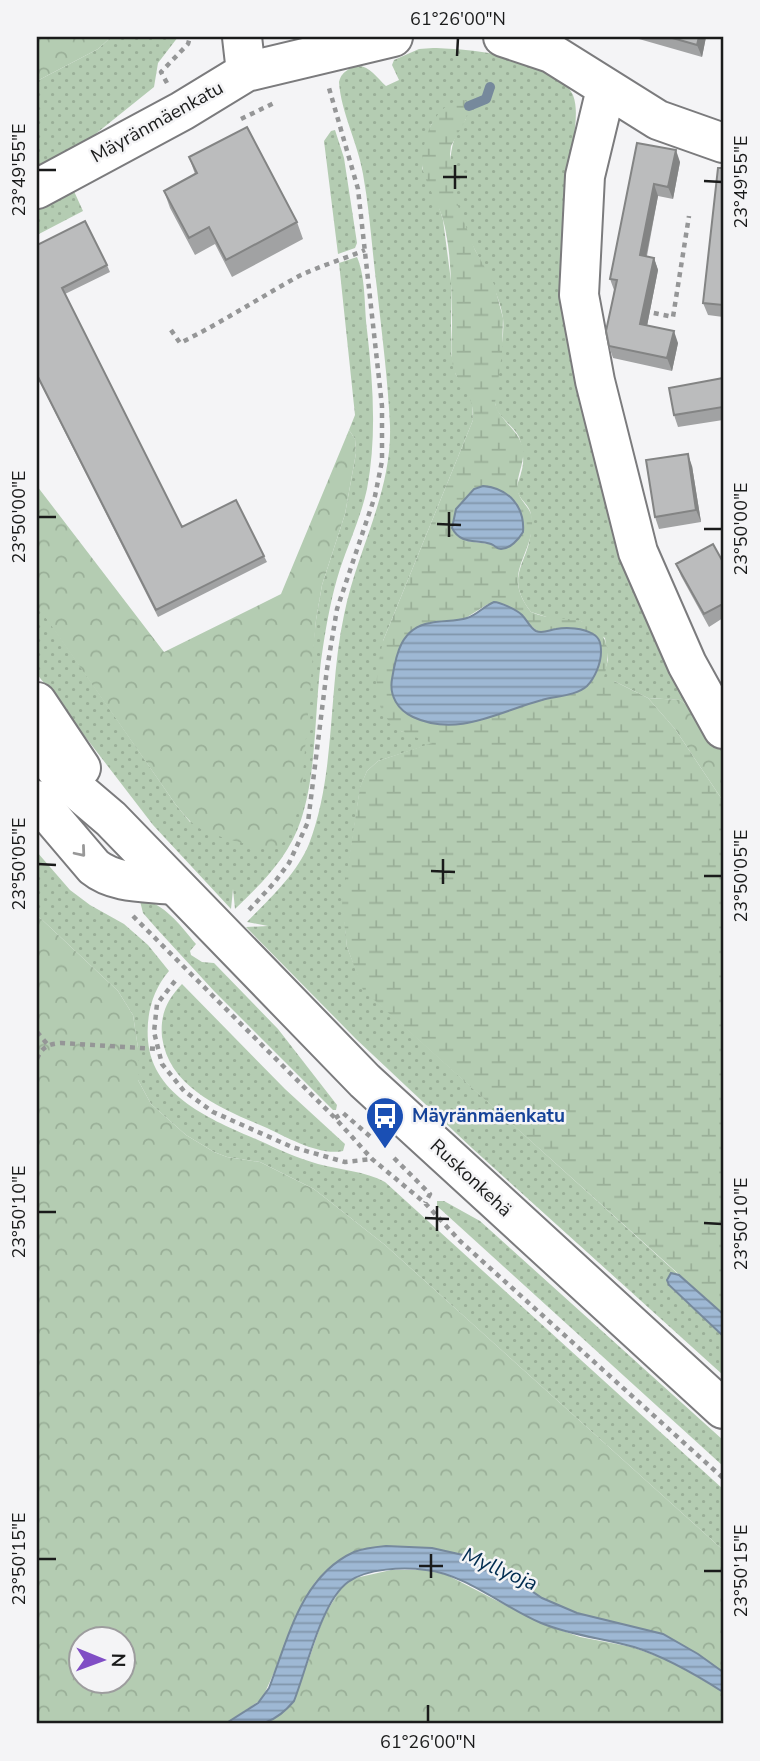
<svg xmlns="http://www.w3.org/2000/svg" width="760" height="1761" viewBox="0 0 760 1761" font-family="'Nunito Sans',sans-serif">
  <defs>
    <pattern id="grass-dots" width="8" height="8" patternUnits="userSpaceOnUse" patternTransform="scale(1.75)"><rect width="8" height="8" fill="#b4ccb2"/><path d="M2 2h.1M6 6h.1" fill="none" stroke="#9aaf98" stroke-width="1.8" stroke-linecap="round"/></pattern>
    <pattern id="forest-crowns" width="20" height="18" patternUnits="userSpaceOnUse" patternTransform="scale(1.75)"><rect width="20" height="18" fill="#b4ccb2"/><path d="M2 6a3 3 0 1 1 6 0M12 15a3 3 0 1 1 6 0" fill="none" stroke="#9aaf98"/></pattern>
    <pattern id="wetland-marsh" width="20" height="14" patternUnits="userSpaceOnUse" patternTransform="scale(1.75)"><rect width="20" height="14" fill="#b4ccb2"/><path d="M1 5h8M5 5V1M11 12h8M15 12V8" fill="none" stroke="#9aaf98"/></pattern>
    <pattern id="water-rules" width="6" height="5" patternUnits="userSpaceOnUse" patternTransform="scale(1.75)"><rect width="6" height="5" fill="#9eb8d4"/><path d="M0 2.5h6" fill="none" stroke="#8095ab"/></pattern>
  </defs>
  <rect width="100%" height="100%" fill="#f4f4f6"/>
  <!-- grass -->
  <path fill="url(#grass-dots)" d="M 111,37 L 178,37 L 158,63 L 154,87 L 93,136 L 37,167 L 37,81 L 98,49 Z
    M 433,48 C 471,49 554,56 573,95 C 577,106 576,117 575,128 L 564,260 L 716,735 L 688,706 L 680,700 L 648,698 L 614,681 L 602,681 L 608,660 L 605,638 L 581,621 L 553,619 L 531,612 C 502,575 531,562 531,527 C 531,523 532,516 530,511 C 527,503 518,498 517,489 C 517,483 520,478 521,473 C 525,461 523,449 519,437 C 513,424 497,418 495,403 C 491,379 506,346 503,318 C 499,292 486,273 475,250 C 457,213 435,154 466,119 L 445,108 L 431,125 L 422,168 L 436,197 L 443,220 L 451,281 L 451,353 L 456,375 L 468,392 L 472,402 L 473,420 L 383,641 L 401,731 L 434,743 L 378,761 L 367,771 L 360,788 L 343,904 L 347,947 L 364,990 L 679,1275 L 675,1273 L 669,1286 L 723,1336 L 723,1375 L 473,1149 L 356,1039 L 246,927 L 268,926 L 247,922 C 270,898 296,875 309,844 C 336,774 328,689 344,615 C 357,550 392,493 390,426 C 388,380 382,335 377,289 C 372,251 370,212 363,174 C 358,143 341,113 339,82 C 341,75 343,73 349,69 C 365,59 375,76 386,86 L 399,80 L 392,65 L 394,60 L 419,49 Z
    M 335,130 L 344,158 L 357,243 L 355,248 L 338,254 L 324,141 L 331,131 Z
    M 73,189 L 83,211 L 37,235 L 37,210 Z
    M 357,257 C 366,278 364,307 367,330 C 373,383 377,436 367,489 C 361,517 349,542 340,569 C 332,594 327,621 323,647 C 314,701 318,769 301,820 C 289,857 262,883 235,909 L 233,889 L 231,909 L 153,825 L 37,674 L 37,604 L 176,805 L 190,822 L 310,674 L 316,620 L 322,585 L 345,514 L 356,453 L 355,439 L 349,430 L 355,415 L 339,263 Z
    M 37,852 L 70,890 L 90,905 L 124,924 L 148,945 L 169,971 C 152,991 146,1015 148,1041 C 153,1097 214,1121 258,1140 C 278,1149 297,1158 318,1164 C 340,1170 365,1171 385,1182 L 723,1489 L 723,1550 L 385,1245 L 314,1189 L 260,1162 L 227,1157 L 214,1152 L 186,1135 L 151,1104 L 138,1080 L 138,1048 L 133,1015 L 118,991 L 37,915 Z
    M 146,900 C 168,908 181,926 196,944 L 190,951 L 191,955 L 202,962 L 214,963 L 278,1029 L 337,1105 L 336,1110 L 333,1110 L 214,991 L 157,929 L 143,913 L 140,901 Z
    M 182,984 L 285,1089 L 345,1144 L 343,1151 C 320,1156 288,1138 267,1128 C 225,1110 169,1089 162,1037 C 160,1014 167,1000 182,984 Z
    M 437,1201 L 444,1201 L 480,1221 L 723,1440 L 723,1466 L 437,1206 Z"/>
  <!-- forest -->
  <path fill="url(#forest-crowns)" fill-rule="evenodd" d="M 37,37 L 111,37 L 98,49 L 37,81 Z
    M 349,430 L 355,439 L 356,453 L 345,514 L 322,585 L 316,620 L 301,797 C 297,811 293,839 278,846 C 266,852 210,835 199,828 C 189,822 183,813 176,805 L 41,611 L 37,604 L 37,486 L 164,652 L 281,594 Z
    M 648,698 L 680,700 L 688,706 L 716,735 L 723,747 L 723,801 L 675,729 Z
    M 37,915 L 118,991 L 133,1015 L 138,1048 L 138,1080 L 151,1104 L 186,1135 L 214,1152 L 227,1157 L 260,1162 L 314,1189 L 385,1245 L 723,1550 L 723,1672 L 698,1654 L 663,1634 L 577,1613 L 542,1598 L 520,1583 L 354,1552 L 341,1560 L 315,1582 L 262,1699 L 225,1724 L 37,1724 ZM 80,1638 L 122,1638 L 122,1680 L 80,1680 Z
    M 391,1570 L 427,1570 L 447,1575 L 538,1622 L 580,1637 L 632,1647 L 670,1661 L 723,1692 L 723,1724 L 265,1724 L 287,1709 L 308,1662 L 324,1616 L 342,1587 L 351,1579 Z"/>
  <!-- wetland -->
  <path fill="url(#wetland-marsh)" fill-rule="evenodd" d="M 463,100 L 467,102 L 469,106 L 466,119 L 451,146 L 450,154 L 458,206 L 475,250 L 494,284 L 503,318 L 502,353 L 495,403 C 500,422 519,429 523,449 C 525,464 515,478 518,491 C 520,502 532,508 532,520 C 534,556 500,573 531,612 C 549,620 564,617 581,621 C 611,628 611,657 603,680 L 614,681 L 648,698 L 675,729 L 723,801 L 723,1314 L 363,990 L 347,947 L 342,904 L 360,787 L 367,771 L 378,761 L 432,743 C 422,739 411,737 401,731 C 368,711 376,673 383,641 L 473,420 C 474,389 458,388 453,366 C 450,352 452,337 452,323 C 451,288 452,250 442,216 C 437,200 421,176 422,161 C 423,137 436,102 463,100 ZM 465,501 L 496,548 L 490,544 L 466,541 L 456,509 ZM 488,604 L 502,604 L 513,609 L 538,632 C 556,631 574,624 591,633 C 607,640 601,669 592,681 C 588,685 579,690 574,692 C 563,697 549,697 537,701 C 504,712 486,721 450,724 L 418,626 L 464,619 Z"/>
  <!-- water -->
  <path fill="url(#water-rules)" stroke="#76899c" stroke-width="2" d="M 483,486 C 509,488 525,507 523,532 C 519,539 510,549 501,549 C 496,549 496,546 491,544 C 475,539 461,545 452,528 L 456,509 L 474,489 Z
    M 494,602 C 500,602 517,610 522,615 C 527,620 530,628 536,631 C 543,634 549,630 556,629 C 567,627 583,628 593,634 C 600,638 601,644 601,652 C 601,663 595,678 587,686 C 576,696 556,696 542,700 C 500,711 458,738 413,717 C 398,710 389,696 392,679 C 396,654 401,628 430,623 C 442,620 455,622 467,618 C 477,615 484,606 494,602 Z
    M 671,1273 L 679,1275 L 723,1314 L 723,1336 L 669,1285 L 667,1280 Z
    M 386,1546 L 432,1548 L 463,1555 L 520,1583 L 542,1598 L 577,1613 L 663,1634 L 698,1654 L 723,1672 L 723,1692 C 695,1674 666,1657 634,1647 C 602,1638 573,1636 541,1623 C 505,1608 465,1574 426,1570 C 404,1567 367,1568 348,1582 C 321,1602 307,1668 294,1701 C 271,1728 258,1724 225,1724 L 258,1703 L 269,1688 C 288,1639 301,1576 354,1552 C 364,1548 375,1547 386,1546 Z"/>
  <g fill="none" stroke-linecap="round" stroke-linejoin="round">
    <!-- stream -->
    <path stroke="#76899c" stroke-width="10" d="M 469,106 L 486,99 L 490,87"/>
    <defs>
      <path id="minor" d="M 242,37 L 246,72
        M 503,37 L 551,53 L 658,120 L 723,143
        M 606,89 L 585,176 L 579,295 L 595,381 L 638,552 L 687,664 L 723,729
        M 37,189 L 182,111 L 246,72 L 393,37
        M 37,800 L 94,867 C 115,884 146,882 173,885"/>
      <path id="major" d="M 37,702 L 81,768
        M 37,746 L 64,779 L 111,819 L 365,1081 L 723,1409"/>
    </defs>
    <!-- minor casing -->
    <use href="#minor" stroke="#7b7b7d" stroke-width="42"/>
    <!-- major casing -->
    <use href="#major" stroke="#7b7b7d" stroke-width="42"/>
    <!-- path -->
    <path stroke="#959697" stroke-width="4.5" stroke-dasharray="5 5" stroke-linecap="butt" d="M 167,83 L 161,72 L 188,44 L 190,37
      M 241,119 L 274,103
      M 644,311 L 673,317 L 689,216
      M 171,330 L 180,343 C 221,323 259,298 299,276 C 320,266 344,259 365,250
      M 249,910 L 274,883 L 289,863 L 308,822 L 327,669 L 337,609 L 375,496 L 382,461 L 382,406 L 358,189 L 329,88
      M 133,916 L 335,1118 L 372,1159 L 425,1203 L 460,1241 L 723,1478
      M 175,981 L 157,1004 L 154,1032 L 162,1064 L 184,1091 L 213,1112 L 292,1147 L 345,1162 L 372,1159
      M 37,1032 L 48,1045
      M 37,1059 C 42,1047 48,1044 61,1043 L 157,1049
      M 335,1118 L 343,1113 L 372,1138
      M 394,1158 L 430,1194 L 425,1203"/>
    <!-- minor -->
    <use href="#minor" stroke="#fff" stroke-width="38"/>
    <!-- major -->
    <use href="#major" stroke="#fff" stroke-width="38"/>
  </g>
  <!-- wall -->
  <path fill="#a1a2a3" d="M 632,37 L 706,37 L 702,57 Z
    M 637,143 L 680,162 L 673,199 L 658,196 L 647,256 L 654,258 L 658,270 L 647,326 L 678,343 L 672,371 L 613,358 L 609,346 L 614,290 L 610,279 Z
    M 189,157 L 297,222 L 303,239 L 232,277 L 215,244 L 195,255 L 170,208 L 164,191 L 195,174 Z
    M 723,168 L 723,317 L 708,315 L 703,303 Z
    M 37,245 L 107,265 L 110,272 L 65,294 L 182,527 L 264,556 L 267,562 L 158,617 L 37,377 Z
    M 723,378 L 723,420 L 678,427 L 674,415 Z
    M 692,466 L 701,522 L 659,529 L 655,517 Z
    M 723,562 L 723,618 L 709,627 L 681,576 L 676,564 Z"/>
  <!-- shaded-wall -->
  <path fill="#838484" d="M 699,37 L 706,37 L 702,57 L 697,45 Z
    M 676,150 L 680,162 L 673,199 L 668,187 Z
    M 654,184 L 658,196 L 644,267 L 640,255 Z
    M 654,258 L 658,270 L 645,336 L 640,324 Z
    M 674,331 L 678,343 L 672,371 L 667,358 Z
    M 688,454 L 692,466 L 701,522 L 696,510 Z"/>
  <!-- building -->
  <path fill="#bbbcbd" stroke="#838484" stroke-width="2" d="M 669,37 L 699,37 L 697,45 Z
    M 247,127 L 297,222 L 226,260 L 209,227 L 189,238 L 164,191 L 197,173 L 189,157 Z
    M 637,143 L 676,150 L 668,187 L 654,184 L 640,255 L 654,258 L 640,324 L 674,331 L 667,358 L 609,346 L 606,331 L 617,280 L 610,279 Z
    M 718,168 L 723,168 L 723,305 L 703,303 Z
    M 85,221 L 107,265 L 62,288 L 182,527 L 236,500 L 264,556 L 156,610 L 37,375 L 37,245 Z
    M 723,378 L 723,407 L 674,415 L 669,388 Z
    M 688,454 L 696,510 L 655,517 L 646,460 Z
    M 713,544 L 723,562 L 723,604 L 704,614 L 676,564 Z"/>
  <!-- one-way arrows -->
  <defs><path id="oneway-chevron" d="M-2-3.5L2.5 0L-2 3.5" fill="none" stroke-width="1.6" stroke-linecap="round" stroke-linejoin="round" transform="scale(1.75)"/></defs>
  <use stroke="#989898" href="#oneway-chevron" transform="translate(81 852) rotate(50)"/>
  <!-- ticks -->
  <path fill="none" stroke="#1a1b1b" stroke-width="2.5" d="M 457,56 L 458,38M 38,170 L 56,170M 443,177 L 467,177M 704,181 L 722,182M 455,189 L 455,165M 38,517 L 56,517M 437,524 L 461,525M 704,529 L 722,529M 449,537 L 449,512M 38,864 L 56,865M 431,871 L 455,872M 704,876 L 722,876M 443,884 L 443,859M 38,1212 L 56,1212M 425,1218 L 449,1219M 704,1223 L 722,1224M 437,1231 L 437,1206M 38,1559 L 56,1559M 419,1566 L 443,1566M 704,1571 L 722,1571M 431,1578 L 431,1554M 428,1722 L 428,1705"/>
  <!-- icons -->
  <defs>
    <symbol id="bus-pin" viewBox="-11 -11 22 30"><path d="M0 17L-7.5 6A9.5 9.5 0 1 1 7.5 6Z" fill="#1a4fb4" stroke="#f4f4f6"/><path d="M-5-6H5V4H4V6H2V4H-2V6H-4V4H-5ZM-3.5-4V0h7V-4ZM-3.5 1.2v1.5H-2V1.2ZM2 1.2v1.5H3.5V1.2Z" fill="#fff"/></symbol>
  </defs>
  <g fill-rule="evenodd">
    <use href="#bus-pin" x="363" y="1094" width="44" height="60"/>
  </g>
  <g text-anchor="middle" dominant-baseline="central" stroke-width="5" stroke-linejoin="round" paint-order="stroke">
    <!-- street labels -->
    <g font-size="19" fill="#1a1b1b" stroke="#f4f4f6">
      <text transform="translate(157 122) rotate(-29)">Mäyränmäenkatu</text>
      <text transform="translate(471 1178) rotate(43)">Ruskonkehä</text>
    </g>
    <!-- transit labels -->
    <g font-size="19" font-weight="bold" fill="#164399" stroke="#f4f4f6" text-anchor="start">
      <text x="412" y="1116">Mäyränmäenkatu</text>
    </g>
    <!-- water labels -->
    <g font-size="21" font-style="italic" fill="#012c50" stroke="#f4f4f6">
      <text transform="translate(500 1569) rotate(23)">Myllyoja</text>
    </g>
  </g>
  <!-- border -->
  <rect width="760" height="1761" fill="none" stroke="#f4f4f6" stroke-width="77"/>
  <!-- north arrow -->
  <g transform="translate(102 1660) rotate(91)"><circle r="33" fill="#f4f4f6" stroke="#9d9d9e" stroke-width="2"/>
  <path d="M0-5L12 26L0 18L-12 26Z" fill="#804ec5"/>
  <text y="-10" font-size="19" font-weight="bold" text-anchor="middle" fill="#1a1b1b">N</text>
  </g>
  <rect x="38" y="38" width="684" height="1684" fill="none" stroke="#1a1b1b" stroke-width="2.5"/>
  <g font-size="18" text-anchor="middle" fill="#1a1b1b">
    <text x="458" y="25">61°26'00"N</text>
    <text transform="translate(19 170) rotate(-90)" y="6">23°49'55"E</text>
    <text transform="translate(741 182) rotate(-90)" y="6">23°49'55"E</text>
    <text transform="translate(19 517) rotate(-90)" y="6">23°50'00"E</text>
    <text transform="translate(741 529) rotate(-90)" y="6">23°50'00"E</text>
    <text transform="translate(19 864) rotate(-90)" y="6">23°50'05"E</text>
    <text transform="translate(741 876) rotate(-90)" y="6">23°50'05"E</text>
    <text transform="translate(19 1212) rotate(-90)" y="6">23°50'10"E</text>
    <text transform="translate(741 1224) rotate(-90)" y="6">23°50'10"E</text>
    <text transform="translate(19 1559) rotate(-90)" y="6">23°50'15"E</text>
    <text transform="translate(741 1571) rotate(-90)" y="6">23°50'15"E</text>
    <text x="428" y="1748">61°26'00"N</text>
  </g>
</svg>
